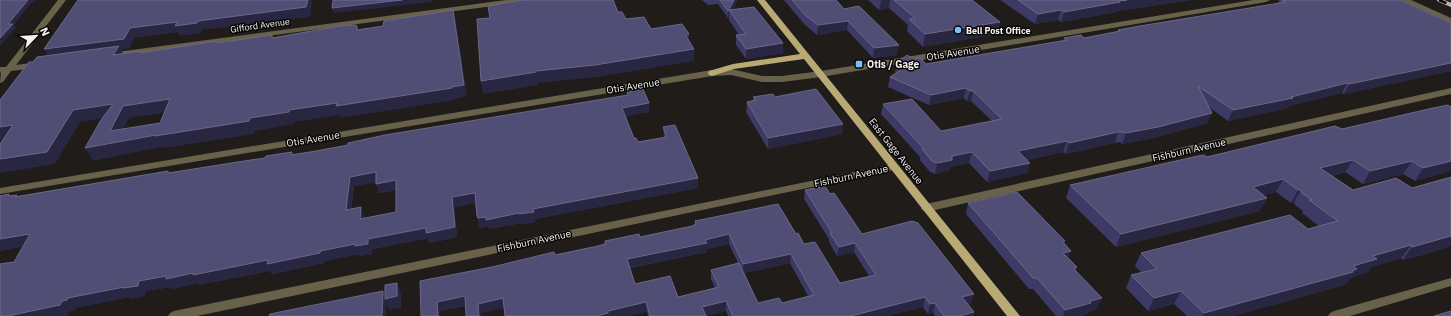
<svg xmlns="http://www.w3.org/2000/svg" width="1451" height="316" viewBox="0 0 1451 316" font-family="'IBM Plex Sans',sans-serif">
  <rect width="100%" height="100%" fill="#201c1a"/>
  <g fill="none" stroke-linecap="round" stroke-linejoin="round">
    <!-- minor -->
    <path fill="#69624a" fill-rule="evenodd" d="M 58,0 L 66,0 L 16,65 L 39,62 L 42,63 L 43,65 L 42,67 L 11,71 L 3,82 L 0,83 L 1,72 L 0,73 L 0,67 L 6,67 Z
      M 506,0 L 527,0 L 523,2 L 109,57 L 105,55 L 109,53 Z
      M 1253,0 L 1270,0 L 1266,2 L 821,77 L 782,82 L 762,82 L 731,75 L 712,76 L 0,194 L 0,188 L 712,70 L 731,69 L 762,76 L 782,76 L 821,71 Z
      M 1401,0 L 1411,0 L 1451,18 L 1451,23 Z
      M 1451,88 L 1451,94 L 926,212 L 922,210 L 921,208 L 922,206 L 926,204 Z
      M 894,164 L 898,165 L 899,167 L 898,169 L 197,316 L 168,316 L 170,313 L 174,311 Z
      M 1451,278 L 1451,286 L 1350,316 L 1328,316 L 1330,313 L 1334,311 Z"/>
    <!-- major -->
    <path fill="#b8a975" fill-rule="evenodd" d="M 757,0 L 765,0 L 1020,316 L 1007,316 L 804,59 L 734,69 L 712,76 L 709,75 L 708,73 L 709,71 L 733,64 L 800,54 Z"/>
    <defs>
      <path id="rail" d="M 1439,0 L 1451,5"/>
    </defs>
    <!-- rail casing -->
    <use href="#rail" stroke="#b5b3b1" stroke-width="4"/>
    <!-- rail -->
    <use href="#rail" stroke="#080706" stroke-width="2.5" stroke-dasharray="8" stroke-linecap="butt"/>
  </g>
  <!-- wall -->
  <path fill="#3d3a66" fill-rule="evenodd" d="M 702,0 L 738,0 L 732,10 L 783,43 L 783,53 L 746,59 L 736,45 L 736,35 L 739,35 L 729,20 L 729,15 L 728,18 L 718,4 L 708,5 Z
    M 784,0 L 836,0 L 844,9 L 897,55 L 873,58 L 847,30 L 817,35 L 805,25 Z
    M 868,0 L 972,0 L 1000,22 L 997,34 L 923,47 L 907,31 L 908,25 L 889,8 L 879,10 Z
    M 1000,0 L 1191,0 L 1117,11 L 1117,12 L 1061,22 L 1058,20 L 1035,24 Z
    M 1279,0 L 1400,0 L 1451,23 L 1451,71 L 1344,94 L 1342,93 L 1289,106 L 1288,108 L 1228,121 L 1209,107 L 1208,123 L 1154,138 L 1122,144 L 1120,142 L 1115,143 L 1065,154 L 1063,152 L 1027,160 L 1030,163 L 1027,173 L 987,182 L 969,163 L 950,167 L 949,170 L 935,174 L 930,172 L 920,160 L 920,157 L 881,114 L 883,104 L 941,131 L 992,121 L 971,101 L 967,101 L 964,98 L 929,105 L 888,87 L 890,77 L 896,73 L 895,72 L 897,63 L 913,59 L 926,64 L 1063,41 L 1064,38 L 1084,38 L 1118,32 L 1118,30 L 1278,4 Z
    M 627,92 L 649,103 L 649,112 L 625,116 L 634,138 L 638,142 L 664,137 L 663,127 L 698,178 L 698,188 L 540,218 L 535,219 L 535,222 L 521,224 L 521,223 L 489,229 L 488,226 L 480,228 L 477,216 L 475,203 L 454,207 L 457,237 L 429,243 L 428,238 L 372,249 L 372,254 L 359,256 L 358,254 L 324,261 L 324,263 L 272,274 L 270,271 L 198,285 L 198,283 L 172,289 L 170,287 L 146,291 L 144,296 L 130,299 L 129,297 L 75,308 L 75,310 L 69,311 L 67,316 L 0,316 L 14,262 L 23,246 L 0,251 L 0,196 L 10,196 L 17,195 L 18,196 L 168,171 L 169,173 L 316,151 L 627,95 ZM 376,182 L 379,193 L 396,190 L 396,212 L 364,218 L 361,207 L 351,209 L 354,186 Z
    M 753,97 L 842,134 L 768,149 L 746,112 L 747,102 L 753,101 Z
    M 1335,126 L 1451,171 L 1415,181 L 1403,174 L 1363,184 L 1345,172 L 1332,176 L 1353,190 L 1412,188 L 1451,177 L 1451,246 L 1426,254 L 1403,260 L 1401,258 L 1371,267 L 1368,272 L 1352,277 L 1348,282 L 1346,283 L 1344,285 L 1233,316 L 1187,316 L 1174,304 L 1148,311 L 1126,288 L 1131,275 L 1142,273 L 1135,266 L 1141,253 L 1308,229 L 1319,226 L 1302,213 L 1303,211 L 1295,205 L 1294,202 L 1291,203 L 1276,192 L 1264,195 L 1260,211 L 1116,247 L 1066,198 L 1070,185 L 1207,157 Z
    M 805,190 L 830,194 L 862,234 L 971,303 L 968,304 L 974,312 L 973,316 L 935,316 L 933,312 L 928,314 L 923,307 L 886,316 L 728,316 L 726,311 L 706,316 L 648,316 L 647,312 L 504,308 L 480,313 L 481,316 L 466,316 L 465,306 L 440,311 L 440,316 L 421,316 L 555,255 L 598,246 L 605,244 L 605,241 L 640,237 L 692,226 L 695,224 L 695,221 L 796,234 L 804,244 L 840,283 L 869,276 L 854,252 L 837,256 L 829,242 L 829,239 L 804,199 ZM 729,244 L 738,263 L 711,270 L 711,279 L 715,288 L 678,297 L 635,284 L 630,268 L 707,252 L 707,249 ZM 790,263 L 808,296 L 782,303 L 758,303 L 744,273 Z
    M 968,203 L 1064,243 L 1071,251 L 1068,258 L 1077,267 L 1076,271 L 1097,309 L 1088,312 L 1087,314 L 1081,316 L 1056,316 L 1033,289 L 1029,289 L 966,214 Z"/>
  <!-- shaded-wall -->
  <path fill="#292642" d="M 28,0 L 36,0 L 34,3 L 31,3 L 14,25 L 16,28 L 0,46 L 0,38 L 8,24 Z
    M 308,0 L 312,0 L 310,17 L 202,30 L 201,33 L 180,36 L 178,32 L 135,38 L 129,48 L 121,50 L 125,57 L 113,55 L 50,59 L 44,49 L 130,28 L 177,22 L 198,21 Z
    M 402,0 L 432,0 L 432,2 L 334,13 L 332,8 Z
    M 734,0 L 738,0 L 731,13 L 729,10 L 729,15 L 728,18 L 728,11 Z
    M 881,0 L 890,0 L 889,8 L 879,10 Z
    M 1127,0 L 1191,0 L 1117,11 L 1117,12 L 1061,22 L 1064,12 Z
    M 453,10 L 456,21 L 467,96 L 454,99 L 451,87 Z
    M 1061,10 L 1058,20 L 1035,24 L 1038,14 Z
    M 848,21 L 847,30 L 817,35 L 818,25 Z
    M 1000,22 L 997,34 L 923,47 L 925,34 Z
    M 689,34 L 689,46 L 686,36 Z
    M 783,43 L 783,53 L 746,59 L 746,49 Z
    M 899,45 L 897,55 L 873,58 L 874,48 Z
    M 694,49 L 694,61 L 597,77 L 538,83 L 538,85 L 483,94 L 481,81 L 536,71 Z
    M 1451,63 L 1451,71 L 1344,94 L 1349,84 Z
    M 1347,83 L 1342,93 L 1289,106 L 1288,108 L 1228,121 L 1233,110 Z
    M 452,88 L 455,100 L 340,118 L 340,115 L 294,122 L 294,124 L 255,131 L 254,134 L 171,147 L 162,148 L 161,147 L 93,161 L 85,148 L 110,131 L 117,116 L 80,122 L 55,164 L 0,173 L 0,159 L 73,110 L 113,104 L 123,106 L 170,99 L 176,111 L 129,118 L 117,142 L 156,135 L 250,118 L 289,110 L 337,103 Z
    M 966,88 L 964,98 L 929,105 L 931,95 Z
    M 970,91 L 973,91 L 971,101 L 967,101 Z
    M 649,103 L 649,112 L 623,117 L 622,108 Z
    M 1212,113 L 1208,123 L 1154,138 L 1122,144 L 1126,133 Z
    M 843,124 L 842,134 L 768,149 L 768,138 Z
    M 13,125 L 21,137 L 0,140 L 0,127 Z
    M 1118,132 L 1115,143 L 1065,154 L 1069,143 Z
    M 1067,141 L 1063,152 L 1015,162 L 1018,151 Z
    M 972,152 L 969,163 L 950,167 L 949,170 L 935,174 L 937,163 L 952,156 Z
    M 1353,160 L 1345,172 L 1313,180 L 1320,168 Z
    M 1412,161 L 1403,174 L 1363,184 L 1370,171 Z
    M 1451,161 L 1451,171 L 1415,181 L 1423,168 Z
    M 1030,163 L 1027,173 L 987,182 L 990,171 Z
    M 376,172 L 380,182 L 354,186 L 350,220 L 346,210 L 350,177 Z
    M 698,178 L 698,188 L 540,218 L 535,219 L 535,222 L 521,224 L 521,223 L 489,229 L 488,226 L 480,228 L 478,218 L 486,217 L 519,213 L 533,209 Z
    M 1283,179 L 1276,192 L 1246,200 L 1253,187 Z
    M 396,180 L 399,190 L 379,193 L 376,184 Z
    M 1298,190 L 1301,190 L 1294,202 L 1291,203 Z
    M 475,193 L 477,203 L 454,207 L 457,237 L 429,243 L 428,238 L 372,249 L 372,254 L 359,256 L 358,254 L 324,261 L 324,263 L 272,274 L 270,271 L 198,285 L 198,283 L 172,289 L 170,287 L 146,291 L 144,296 L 130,299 L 129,297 L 75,308 L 75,310 L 69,311 L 67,316 L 8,316 L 62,301 L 68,298 L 124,287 L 139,281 L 166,276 L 193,273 L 320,251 L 368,239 L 452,197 Z
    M 1267,198 L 1260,211 L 1116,247 L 1121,234 Z
    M 361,207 L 364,217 L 364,228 L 360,219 Z
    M 30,234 L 38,244 L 0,251 L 0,239 Z
    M 729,234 L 729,244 L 707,249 L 707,252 L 628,268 L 627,259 Z
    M 1451,236 L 1451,246 L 1426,254 L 1403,260 L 1412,247 Z
    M 855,243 L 854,252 L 837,256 L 839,247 Z
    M 1411,245 L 1401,258 L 1371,267 L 1368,272 L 1352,277 L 1348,282 L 1346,283 L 1344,285 L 1233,316 L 1203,316 L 1204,313 L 1353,266 L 1373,256 Z
    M 1071,251 L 1067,262 L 1063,253 Z
    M 791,254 L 790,263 L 743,273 L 743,264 Z
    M 397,283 L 401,294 L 401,308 L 389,310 L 386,303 L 386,316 L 382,316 L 383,291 L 386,299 Z
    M 1181,291 L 1174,304 L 1148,311 L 1154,298 Z
    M 974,294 L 971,303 L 960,306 L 962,297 Z
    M 465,296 L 467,305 L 440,311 L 440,316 L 438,316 L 437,302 Z
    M 925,297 L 923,307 L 886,316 L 851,316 Z
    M 503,298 L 505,308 L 480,313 L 481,316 L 479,316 L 478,304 Z
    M 1102,298 L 1097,309 L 1088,312 L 1087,314 L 1081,316 L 1063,316 L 1065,310 L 1090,301 Z
    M 726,301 L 726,311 L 705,316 L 702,307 Z
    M 646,302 L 647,312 L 629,316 L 597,316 L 608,311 Z
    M 935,303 L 933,312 L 928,314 L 930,304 Z
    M 974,312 L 973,316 L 960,316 Z"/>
  <!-- building -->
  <path fill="#514e75" stroke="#6a6889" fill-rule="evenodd" d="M 0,0 L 28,0 L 8,24 L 13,24 L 0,38 Z
    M 78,0 L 308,0 L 306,7 L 198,21 L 197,23 L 175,26 L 177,22 L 130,28 L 124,39 L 44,49 Z
    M 333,0 L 402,0 L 332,8 Z
    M 523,0 L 613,0 L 618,12 L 622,12 L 626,19 L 644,17 L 651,29 L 682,24 L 689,34 L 686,36 L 694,49 L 595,65 L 536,71 L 536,72 L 481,81 L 477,19 L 490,18 L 488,6 Z
    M 720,0 L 734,0 L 728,11 Z
    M 792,0 L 836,0 L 844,9 L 859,6 L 899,45 L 874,48 L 848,21 L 818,25 L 806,16 Z
    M 894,0 L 972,0 L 1000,22 L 925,34 L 909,19 L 915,18 Z
    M 1018,0 L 1127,0 L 1119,1 L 1120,2 L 1064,12 L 1061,10 L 1038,14 Z
    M 1281,0 L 1400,0 L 1451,23 L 1451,63 L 1349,84 L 1347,83 L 1291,97 L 1293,98 L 1233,110 L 1198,86 L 1212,113 L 1158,127 L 1126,133 L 1124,132 L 1118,132 L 1069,143 L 1067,141 L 1018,151 L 1030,163 L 990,171 L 972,152 L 952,156 L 952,160 L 937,163 L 932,161 L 922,149 L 924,149 L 883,104 L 912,99 L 941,131 L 1002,119 L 973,91 L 970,91 L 966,88 L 931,95 L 890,77 L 901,70 L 897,63 L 907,55 L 913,59 L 920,58 L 926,64 L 1067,40 L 1064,38 L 1081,35 L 1084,38 L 1120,31 L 1118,30 L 1140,26 L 1286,2 Z
    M 754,7 L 783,43 L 746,49 L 736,35 L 746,34 L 729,10 Z
    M 453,10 L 464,85 L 451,87 L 452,88 L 368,101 L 336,106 L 337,103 L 289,110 L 289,112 L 250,118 L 249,121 L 155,136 L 156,135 L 85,148 L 101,120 L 113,104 L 73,110 L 47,152 L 0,159 L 0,144 L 13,125 L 0,127 L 0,100 L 29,62 L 33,62 L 37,57 L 119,46 L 113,55 L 141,51 L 140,53 L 217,41 L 217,43 L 272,35 L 272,38 L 340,26 L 355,25 L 357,26 L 357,30 L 383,26 L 384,21 ZM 170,99 L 160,123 L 110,131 L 123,106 Z
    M 643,89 L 649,103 L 622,108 L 634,138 L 636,138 L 638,142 L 667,137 L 663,127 L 675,125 L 698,178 L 538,208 L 533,209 L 534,212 L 519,214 L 519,213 L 486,220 L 486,217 L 478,218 L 477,216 L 475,193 L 452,197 L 455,227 L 426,233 L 426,228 L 368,239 L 368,244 L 355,246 L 355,244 L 320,251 L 320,253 L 267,264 L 268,260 L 193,275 L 193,273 L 166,279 L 166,276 L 139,281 L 138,286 L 123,288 L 124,287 L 68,298 L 67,300 L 62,301 L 60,305 L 8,316 L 0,316 L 0,264 L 14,262 L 30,234 L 0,239 L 0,196 L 9,194 L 8,196 L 17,195 L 15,197 L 168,171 L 168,173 L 244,161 L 265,158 L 266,156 L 292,152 L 291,155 L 316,151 L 348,145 L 348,143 L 385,135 L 628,95 L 627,92 ZM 376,172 L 376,184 L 396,180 L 396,212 L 360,219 L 361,207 L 346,210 L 350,177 Z
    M 816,89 L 843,124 L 768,138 L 747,102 L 756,100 L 753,97 L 773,94 L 775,97 Z
    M 1448,105 L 1451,107 L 1451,161 L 1423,168 L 1412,161 L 1370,171 L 1353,160 L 1320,168 L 1353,190 L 1396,178 L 1412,188 L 1451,177 L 1451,236 L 1412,247 L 1411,245 L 1373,256 L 1377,259 L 1353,266 L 1357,269 L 1352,271 L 1353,272 L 1204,313 L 1181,291 L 1154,298 L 1131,275 L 1157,269 L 1141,253 L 1290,215 L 1308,229 L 1338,221 L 1309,200 L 1312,200 L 1302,193 L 1301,190 L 1298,190 L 1283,179 L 1253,187 L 1267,198 L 1121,234 L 1070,185 L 1198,156 L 1204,155 L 1207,157 L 1335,126 L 1342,129 L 1433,108 Z
    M 825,186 L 830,194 L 834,193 L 862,234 L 912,221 L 918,223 L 974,294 L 962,297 L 974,312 L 960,316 L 944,316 L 935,303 L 930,304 L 925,297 L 851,316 L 733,316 L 726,301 L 702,307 L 706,316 L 650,316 L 646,302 L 608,311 L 608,313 L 597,316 L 505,316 L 503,298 L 478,304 L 479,316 L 466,316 L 465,296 L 437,302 L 438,316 L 421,316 L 420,281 L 492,267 L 554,252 L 555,255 L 598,246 L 605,244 L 605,241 L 639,234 L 640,237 L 692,226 L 696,224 L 695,221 L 778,204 L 796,234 L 798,233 L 804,244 L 815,242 L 840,283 L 876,275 L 855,243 L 839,247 L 830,233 L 832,233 L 805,190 ZM 729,234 L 743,264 L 791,254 L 814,295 L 782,303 L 779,298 L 758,303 L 739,263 L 711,270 L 719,287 L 678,297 L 670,276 L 635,284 L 627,259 L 707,243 L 705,240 Z
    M 1017,192 L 1065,241 L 1063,242 L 1071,251 L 1063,253 L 1077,267 L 1073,268 L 1102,298 L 1090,301 L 1091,303 L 1065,310 L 1037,278 L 1033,278 L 968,203 Z
    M 397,283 L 397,296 L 385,299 L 385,285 Z
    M 383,291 L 382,316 L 269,316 L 270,314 Z
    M 1451,311 L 1451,316 L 1434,316 Z"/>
  <!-- markers -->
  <g fill="#7abff8" stroke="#080706" stroke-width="1.5">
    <circle cx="958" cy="30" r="4"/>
    <rect x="855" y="60" width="8" height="8" rx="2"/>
  </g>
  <g text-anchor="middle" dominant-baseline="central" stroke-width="3" stroke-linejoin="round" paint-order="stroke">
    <!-- far-street labels -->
    <g font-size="9" fill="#f5f3f1" stroke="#080706">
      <text transform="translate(260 25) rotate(-8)">Gifford Avenue</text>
    </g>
    <!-- far-poi labels -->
    <g font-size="9" font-weight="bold" fill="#f5f3f1" stroke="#080706" text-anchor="start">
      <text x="966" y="30">Bell Post Office</text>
    </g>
    <!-- street labels -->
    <g font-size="10" fill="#f5f3f1" stroke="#080706">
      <text transform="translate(953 53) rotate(-9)">Otis Avenue</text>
      <text transform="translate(633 86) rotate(-9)">Otis Avenue</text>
      <text transform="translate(313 139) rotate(-9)">Otis Avenue</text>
      <text transform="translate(1189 150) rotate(-13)">Fishburn Avenue</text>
      <text transform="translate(896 151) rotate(52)">East Gage Avenue</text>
      <text transform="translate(851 176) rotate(-12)">Fishburn Avenue</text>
      <text transform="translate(534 241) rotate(-12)">Fishburn Avenue</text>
    </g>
    <!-- poi labels -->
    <g font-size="10" font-weight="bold" fill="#f5f3f1" stroke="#080706" text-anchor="start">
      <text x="867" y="64">Otis / Gage</text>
    </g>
  </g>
  <!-- north arrow -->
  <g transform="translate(36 36) rotate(65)" stroke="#080706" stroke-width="3" paint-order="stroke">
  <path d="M0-3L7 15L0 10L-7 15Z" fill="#f5f3f1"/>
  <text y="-6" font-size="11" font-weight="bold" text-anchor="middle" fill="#f5f3f1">N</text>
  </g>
</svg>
